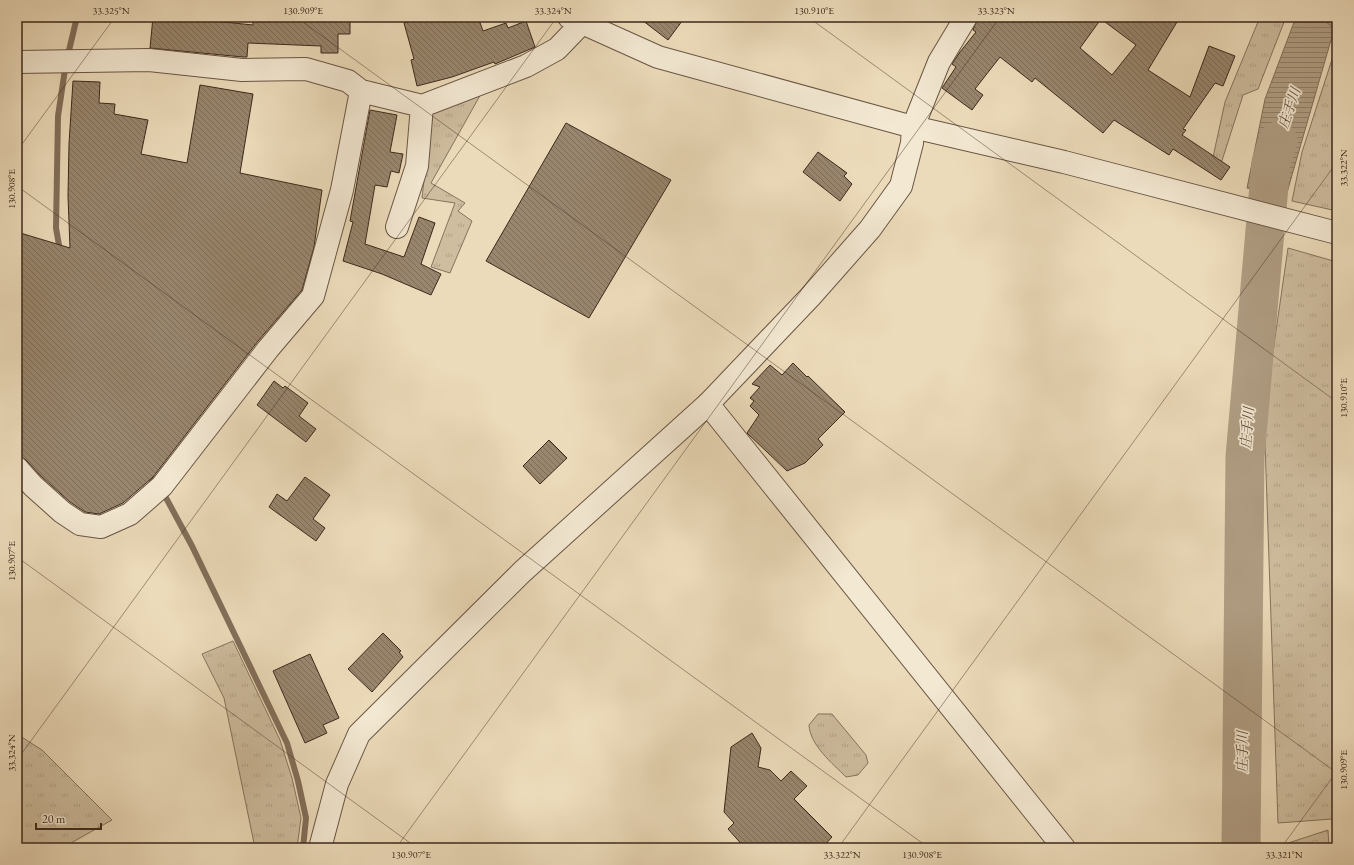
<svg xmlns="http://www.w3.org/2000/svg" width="1354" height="865" viewBox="0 0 1354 865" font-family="'EB Garamond','Noto Serif JP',serif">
  <defs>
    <pattern id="grass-tufts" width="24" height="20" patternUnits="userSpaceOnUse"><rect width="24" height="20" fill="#cebd9f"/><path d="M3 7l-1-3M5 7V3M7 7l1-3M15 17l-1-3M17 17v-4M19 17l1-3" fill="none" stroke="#b2a288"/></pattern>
    <pattern id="forest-crowns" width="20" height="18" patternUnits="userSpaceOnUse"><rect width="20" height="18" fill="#cebd9f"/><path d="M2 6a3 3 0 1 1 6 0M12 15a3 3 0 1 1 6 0" fill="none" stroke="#b2a288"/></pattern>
    <pattern id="water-rules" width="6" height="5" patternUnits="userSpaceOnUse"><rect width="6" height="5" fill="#b09e84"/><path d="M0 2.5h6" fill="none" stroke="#90816b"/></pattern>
    <pattern id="building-back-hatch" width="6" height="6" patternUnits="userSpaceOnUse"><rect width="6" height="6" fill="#98866e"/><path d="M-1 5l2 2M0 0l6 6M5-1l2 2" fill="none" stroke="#7d6e5a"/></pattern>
  </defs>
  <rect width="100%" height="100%" fill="#ecdbba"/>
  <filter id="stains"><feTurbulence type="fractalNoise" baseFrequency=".005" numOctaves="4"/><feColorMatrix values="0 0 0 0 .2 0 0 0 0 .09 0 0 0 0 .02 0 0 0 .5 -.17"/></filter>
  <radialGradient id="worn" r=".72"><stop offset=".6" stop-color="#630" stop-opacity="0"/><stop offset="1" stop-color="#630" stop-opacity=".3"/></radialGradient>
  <!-- grass -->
  <path fill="url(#grass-tufts)" stroke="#86735e" d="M 1260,17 L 1286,17 L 1258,89 L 1243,95 L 1218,173 L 1210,171 L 1225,102 Z
    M 1337,44 L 1337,211 L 1292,201 L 1302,152 Z
    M 482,92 L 431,183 L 465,203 L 458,211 L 472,221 L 450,273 L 431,267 L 455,203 L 422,198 L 432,107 Z
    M 1288,248 L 1337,262 L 1337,782 L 1332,819 L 1278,823 L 1264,414 Z
    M 233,641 L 280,740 L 292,778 L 301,818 L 297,848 L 255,848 L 224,698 L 202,654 Z
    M 818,714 L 832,714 L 866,755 L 868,763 L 858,775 L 846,777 C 832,763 810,745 809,725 Z
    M 17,734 L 42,750 L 112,820 L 62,848 L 36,848 L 34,843 L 17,848 Z"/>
  <!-- forest -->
  <path fill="url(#forest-crowns)" stroke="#86735e" d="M 1328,830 L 1329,848 L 1273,848 Z"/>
  <!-- water -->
  <path fill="url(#water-rules)" stroke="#826f5a" d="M 1296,17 L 1337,17 L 1337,25 L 1331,40 L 1286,196 L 1247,188 L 1265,99 Z"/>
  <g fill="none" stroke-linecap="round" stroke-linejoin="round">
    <!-- stream -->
    <path stroke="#826f5a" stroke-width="6" d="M 60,251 L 56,228 L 58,116 L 66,63 L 77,17
      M 144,474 L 150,478 L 165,496 L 192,546 L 287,743 L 298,781 L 306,818 L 303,848"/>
    <!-- river -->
    <path stroke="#b09e84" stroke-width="39" d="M 1241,848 L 1245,457 L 1271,163 L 1278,141"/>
  </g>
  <!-- building -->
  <path fill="url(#building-back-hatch)" stroke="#3d291c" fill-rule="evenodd" d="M 153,17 L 204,17 L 204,20 L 253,25 L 253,17 L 350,17 L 350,34 L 338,34 L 338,53 L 321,53 L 321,46 L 248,43 L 247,57 L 243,57 L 150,48 Z
    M 425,17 L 478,17 L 483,31 L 506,23 L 508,28 L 526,21 L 535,47 L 495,64 L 494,62 L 452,77 L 417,86 L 411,60 L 414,59 L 404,23 Z
    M 638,17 L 685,17 L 668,40 Z
    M 978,17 L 1180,17 L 1148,70 L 1190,97 L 1209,46 L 1235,56 L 1223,86 L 1215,83 L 1183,129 L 1186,130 L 1182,135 L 1230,167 L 1221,180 L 1173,149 L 1169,155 L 1114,120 L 1103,133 L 1035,78 L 1032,82 L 1000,57 L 975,89 L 983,95 L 972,110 L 942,88 L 956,67 L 952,64 L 960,52 L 976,32 L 973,30 ZM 1101,19 L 1136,45 L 1112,75 L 1080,48 Z
    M 73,81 L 100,82 L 99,103 L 115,104 L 114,114 L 148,120 L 141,154 L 187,163 L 200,85 L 253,94 L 240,173 L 322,190 L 314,247 L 302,290 L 258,341 L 153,477 L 123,503 L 99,514 L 85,512 L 70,502 L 42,477 L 26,460 L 17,455 L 17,232 L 70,248 L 68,196 L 69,144 Z
    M 370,110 L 397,115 L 390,152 L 403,154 L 399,173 L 391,171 L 387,187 L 375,185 L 365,244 L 404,257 L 419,217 L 435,223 L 421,264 L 441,274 L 431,295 L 382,274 L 343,261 L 353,222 L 350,221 Z
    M 566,123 L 671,180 L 589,318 L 486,261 Z
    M 818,152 L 847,173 L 844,176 L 852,184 L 840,201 L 803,172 Z
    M 793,363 L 807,377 L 808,376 L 845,412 L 818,439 L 823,445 L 805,463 L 787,471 L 747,433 L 759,415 L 750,406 L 754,401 L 750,398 L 760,387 L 752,384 L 770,365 L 782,375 Z
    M 274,381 L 283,388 L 285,386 L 308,403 L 299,416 L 316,429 L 306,442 L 257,405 Z
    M 549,440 L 567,458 L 540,484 L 523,466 Z
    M 305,477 L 330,495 L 313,519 L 325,528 L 316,541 L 269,507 L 277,494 L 287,501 Z
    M 383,633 L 401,651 L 399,652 L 403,657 L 372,692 L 348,669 Z
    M 310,654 L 339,718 L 323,725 L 327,733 L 305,743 L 273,671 Z
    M 752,733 L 761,748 L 758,767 L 770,770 L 781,781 L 791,771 L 807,786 L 794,799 L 832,837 L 822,848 L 745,848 L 728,829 L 734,823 L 724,812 L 731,747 Z"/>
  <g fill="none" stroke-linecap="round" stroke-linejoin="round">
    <defs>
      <path id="minor" d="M 17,62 L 149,60 L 242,70 L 306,69 L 348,81 L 361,91 L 422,106 L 526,66 L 557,49 L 581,24 L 591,17
        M 913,127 L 939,62 L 966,17
        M 397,227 L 417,166 L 422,106
        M 17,468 L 33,486 L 62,512 L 80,524 L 101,527 L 130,514 L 162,486 L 268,349 L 313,296 L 342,190 L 361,91
        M 320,848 L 337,784 L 359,734 L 522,572 L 708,404 L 1064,848"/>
      <path id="tertiary" d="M 569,17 L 658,57 L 913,127 L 1064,162 L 1337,233
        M 708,404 L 810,297 L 870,229 L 901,186 L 912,143 L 913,127"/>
    </defs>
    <!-- minor casing -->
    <use href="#minor" stroke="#695644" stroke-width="24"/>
    <!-- tertiary casing -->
    <use href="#tertiary" stroke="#695644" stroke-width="24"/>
    <!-- minor -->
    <use href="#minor" stroke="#f3e8d2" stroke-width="22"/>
    <!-- tertiary -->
    <use href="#tertiary" stroke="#f3e8d2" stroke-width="22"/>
  </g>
  <!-- ticks -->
  <path fill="none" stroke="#3d291c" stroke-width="1" stroke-opacity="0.45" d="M 296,17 L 1337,773M 808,17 L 1337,402M 1319,17 L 1337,30M 17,151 L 115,17M 17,186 L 929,848M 17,557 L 417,848M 17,760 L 557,17M 396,848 L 1000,17M 838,848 L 1337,162M 1281,848 L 1337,771"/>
  <g text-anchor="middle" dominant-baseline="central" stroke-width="3.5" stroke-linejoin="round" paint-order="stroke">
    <!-- water labels -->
    <g font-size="14" font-style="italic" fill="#604c3b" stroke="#f3e8d2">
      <text transform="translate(1289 108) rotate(-71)">庄手川</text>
      <text transform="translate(1247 428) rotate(-85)">庄手川</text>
      <text transform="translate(1242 752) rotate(-89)">庄手川</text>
    </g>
  </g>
  <!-- margin -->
  <rect width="1354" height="865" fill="none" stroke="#ecdbba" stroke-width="44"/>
  <!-- scale -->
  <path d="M36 823v6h65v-6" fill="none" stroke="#3d291c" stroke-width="2"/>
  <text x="42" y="823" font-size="12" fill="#3d291c" stroke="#f3e8d2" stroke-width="3" paint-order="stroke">20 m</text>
  <rect x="22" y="22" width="1310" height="821" fill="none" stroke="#3d291c" stroke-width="1.5"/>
  <g font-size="10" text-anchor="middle" fill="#3d291c">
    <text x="111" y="14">33.325°N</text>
    <text x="303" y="14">130.909°E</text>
    <text x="553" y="14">33.324°N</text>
    <text x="814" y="14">130.910°E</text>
    <text x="996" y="14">33.323°N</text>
    <text transform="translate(1343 168) rotate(-90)" y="4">33.322°N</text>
    <text transform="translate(11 189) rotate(-90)" y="4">130.908°E</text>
    <text transform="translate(1343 398) rotate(-90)" y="4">130.910°E</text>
    <text transform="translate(11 561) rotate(-90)" y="4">130.907°E</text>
    <text transform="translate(11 753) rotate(-90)" y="4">33.324°N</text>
    <text transform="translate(1343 770) rotate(-90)" y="4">130.909°E</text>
    <text x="411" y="858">130.907°E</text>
    <text x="842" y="858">33.322°N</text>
    <text x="922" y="858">130.908°E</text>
    <text x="1284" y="858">33.321°N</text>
  </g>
  <rect width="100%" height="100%" filter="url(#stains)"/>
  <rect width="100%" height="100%" fill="url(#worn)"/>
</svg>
